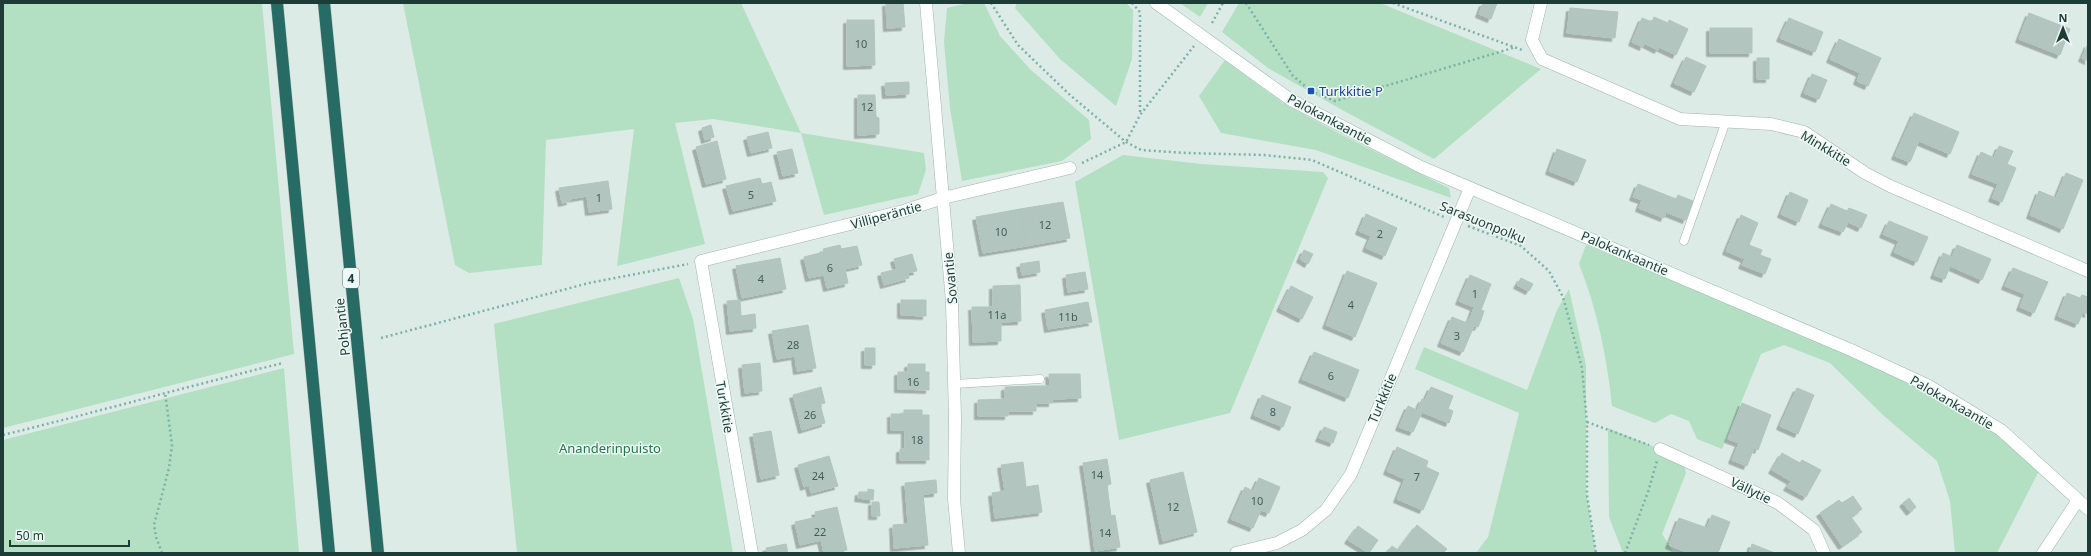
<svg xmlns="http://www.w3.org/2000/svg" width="2091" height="556" viewBox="0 0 2091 556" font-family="'Noto Sans',sans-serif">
  <defs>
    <filter id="shadow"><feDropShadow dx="-3.5" dy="3.5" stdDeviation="0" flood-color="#0004"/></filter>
  </defs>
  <rect width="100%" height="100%" fill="#ddebe6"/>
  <!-- green -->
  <path fill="#b3dfc3" d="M 3,3 L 262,3 L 294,354 L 3,428 Z
    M 403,3 L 741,3 L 801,133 L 924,153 L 926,170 L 918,194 L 824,215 L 801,133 L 713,119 L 675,123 L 705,244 L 617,266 L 634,129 L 546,140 L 542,265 L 469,273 L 455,265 Z
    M 968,3 L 984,3 L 1000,36 L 1031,70 L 1089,120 L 1091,139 L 1062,161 L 962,181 L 950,108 L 944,42 L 947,8 Z
    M 1017,3 L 1126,3 L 1133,10 L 1132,59 L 1116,106 L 1060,59 L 1015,8 Z
    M 1180,3 L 1208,3 L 1200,17 Z
    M 1239,3 L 1380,3 L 1541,69 L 1434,159 L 1344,111 L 1268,68 L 1222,32 Z
    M 1225,60 L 1283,103 L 1340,134 L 1449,188 L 1451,198 L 1316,150 L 1221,133 L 1199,96 Z
    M 1123,155 L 1201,164 L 1323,172 L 1328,178 L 1230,413 L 1119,440 L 1075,182 Z
    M 1586,245 L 1771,321 L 1929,390 L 2000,434 L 2039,471 L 1997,553 L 1955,553 L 1950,501 L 1937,461 L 1884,416 L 1830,363 L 1784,345 L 1761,354 L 1722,449 L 1697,439 L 1689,421 L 1671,414 L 1655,423 L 1612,406 C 1607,357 1597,309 1579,264 Z
    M 679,278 L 693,319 L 733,553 L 517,553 L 494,324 Z
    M 1569,289 L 1586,365 L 1586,491 L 1596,553 L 1476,553 L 1488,537 L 1519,413 L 1415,369 L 1424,347 L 1527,390 L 1557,310 Z
    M 284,368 L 299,553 L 3,553 L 3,440 Z
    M 1608,428 L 1682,458 L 1686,473 L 1662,534 L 1674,553 L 1623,553 L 1609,517 Z"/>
  <!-- building -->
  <path fill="#b2c6bf" stroke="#afc5be" filter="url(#shadow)" d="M 886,3 L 903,3 L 905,27 L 887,28 Z
    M 1483,3 L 1497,3 L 1491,19 L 1479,14 Z
    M 1570,8 L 1618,12 L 1615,38 L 1567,33 Z
    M 2029,13 L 2070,29 L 2060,55 L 2019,39 Z
    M 1654,17 L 1668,23 L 1669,20 L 1688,29 L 1676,55 L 1659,47 L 1658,50 L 1644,43 L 1643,47 L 1632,42 L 1642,18 L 1652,22 Z
    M 1789,18 L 1823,32 L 1815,52 L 1780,38 Z
    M 847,20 L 874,20 L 875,65 L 847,66 Z
    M 1710,28 L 1752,28 L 1752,53 L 1710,53 Z
    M 1839,39 L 1881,58 L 1868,86 L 1857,81 L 1860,73 L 1830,59 Z
    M 2088,44 L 2088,61 L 2082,58 Z
    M 1686,57 L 1706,66 L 1694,92 L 1674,83 Z
    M 1757,58 L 1769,58 L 1769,79 L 1757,79 Z
    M 1812,74 L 1827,80 L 1819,99 L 1804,93 Z
    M 909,82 L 909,94 L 886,95 L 885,83 Z
    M 858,95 L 875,95 L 876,117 L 879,118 L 879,134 L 858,135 Z
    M 1914,113 L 1959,132 L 1950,154 L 1919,141 L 1910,162 L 1895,156 Z
    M 711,125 L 714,137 L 705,140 L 702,128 Z
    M 768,132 L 772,148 L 751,153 L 747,137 Z
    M 717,141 L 726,179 L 706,184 L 696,147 Z
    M 1999,146 L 2013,151 L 2007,164 L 2016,168 L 2002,202 L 1992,198 L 1998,184 L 1972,174 L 1981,152 L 1994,158 Z
    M 792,149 L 798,173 L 783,176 L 777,152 Z
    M 1557,149 L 1586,160 L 1577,182 L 1549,171 Z
    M 2066,173 L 2083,180 L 2063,229 L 2030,215 L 2039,191 L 2056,198 Z
    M 760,178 L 762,184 L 771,182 L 776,201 L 733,211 L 726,186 Z
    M 608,181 L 612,209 L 589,212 L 587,196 L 569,199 L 570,201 L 562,203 L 559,188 Z
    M 1638,184 L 1676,199 L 1678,195 L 1693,201 L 1686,220 L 1666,212 L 1664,218 L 1639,208 L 1642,200 L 1633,197 Z
    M 1790,192 L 1808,200 L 1799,222 L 1781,214 Z
    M 1063,202 L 1070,238 L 1026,246 L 1020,209 Z
    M 1831,204 L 1847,211 L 1849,208 L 1867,215 L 1861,228 L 1848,222 L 1843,232 L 1822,224 Z
    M 1020,209 L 1026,246 L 983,253 L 976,217 Z
    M 1366,214 L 1397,228 L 1385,256 L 1366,248 L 1371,236 L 1359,231 Z
    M 1741,215 L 1758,223 L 1749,245 L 1762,250 L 1760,255 L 1771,259 L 1765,274 L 1742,265 L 1745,259 L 1726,251 Z
    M 1889,221 L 1928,237 L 1917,262 L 1894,252 L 1899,241 L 1883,234 Z
    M 840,245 L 841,249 L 857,246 L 862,265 L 845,269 L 848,283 L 827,288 L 824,275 L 809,278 L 804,257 L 824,252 L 823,249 Z
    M 1957,245 L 1991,259 L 1982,280 L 1950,266 L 1945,279 L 1934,275 L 1943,253 L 1952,257 Z
    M 1304,250 L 1313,254 L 1308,264 L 1300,259 Z
    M 912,254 L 917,271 L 907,273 L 909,278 L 884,285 L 881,273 L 897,269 L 894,259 Z
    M 780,258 L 786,289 L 742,298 L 736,266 Z
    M 1039,261 L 1040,272 L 1022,275 L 1020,264 Z
    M 2013,268 L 2048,282 L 2034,313 L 2020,307 L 2025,294 L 2005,286 Z
    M 1347,271 L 1377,283 L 1355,337 L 1326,325 Z
    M 1085,272 L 1088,289 L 1068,292 L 1066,275 Z
    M 1470,275 L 1491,284 L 1481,310 L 1484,311 L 1481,320 L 1471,316 L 1474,307 L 1459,301 Z
    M 1521,278 L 1533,284 L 1529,291 L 1517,285 Z
    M 1020,285 L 1021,321 L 1001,322 L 1001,341 L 973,342 L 972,307 L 993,307 L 993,286 Z
    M 1291,286 L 1313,297 L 1302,319 L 1280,308 Z
    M 2067,293 L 2080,298 L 2082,295 L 2088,297 L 2088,314 L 2083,312 L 2078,324 L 2058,316 Z
    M 740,300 L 741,316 L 755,314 L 756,328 L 730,331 L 727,301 Z
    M 901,300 L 926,300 L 926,316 L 901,315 Z
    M 1088,302 L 1092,322 L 1048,329 L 1045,310 Z
    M 1471,316 L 1481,320 L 1478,327 L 1474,326 L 1463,352 L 1441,343 L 1452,317 L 1467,323 Z
    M 808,325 L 816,368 L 797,371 L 795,356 L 777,359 L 772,331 Z
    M 865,348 L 875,348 L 875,365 L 865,365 Z
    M 1314,352 L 1359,370 L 1348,398 L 1302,379 Z
    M 760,363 L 762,391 L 745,393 L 742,365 Z
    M 908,364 L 925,364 L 925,372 L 929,372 L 929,390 L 898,389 L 898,372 L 908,372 Z
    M 1049,374 L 1080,374 L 1081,398 L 1052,399 L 1052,403 L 1036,403 L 1036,386 L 1050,386 Z
    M 1036,386 L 1036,411 L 1008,411 L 1008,416 L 978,416 L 978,400 L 1005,399 L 1005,387 Z
    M 821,387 L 825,403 L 820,404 L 825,423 L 802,430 L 793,395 Z
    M 1431,387 L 1453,396 L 1448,409 L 1453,411 L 1449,423 L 1422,412 L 1413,432 L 1399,427 L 1408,406 L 1417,410 L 1422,399 L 1425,400 Z
    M 1797,388 L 1814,395 L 1798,434 L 1780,426 Z
    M 1262,395 L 1291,407 L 1283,427 L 1254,415 Z
    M 1742,403 L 1771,415 L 1758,450 L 1754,448 L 1747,466 L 1732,460 L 1739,443 L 1728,439 Z
    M 904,410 L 922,410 L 922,415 L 929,415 L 929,460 L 900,460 L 900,449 L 905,449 L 905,430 L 891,430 L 891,414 L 904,414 Z
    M 1324,427 L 1337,432 L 1333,443 L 1319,438 Z
    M 771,431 L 779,475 L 761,479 L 753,434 Z
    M 1397,447 L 1428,461 L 1426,467 L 1439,473 L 1423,510 L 1397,499 L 1405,479 L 1387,471 Z
    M 1782,453 L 1800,463 L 1802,460 L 1821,470 L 1806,497 L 1787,487 L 1791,481 L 1772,470 Z
    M 829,456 L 838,486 L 811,493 L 809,485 L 804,487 L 798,465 Z
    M 1107,459 L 1111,484 L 1107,485 L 1109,501 L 1089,503 L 1083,463 Z
    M 1023,462 L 1026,487 L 1038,485 L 1042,512 L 995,518 L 992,493 L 1005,491 L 1001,465 Z
    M 1183,472 L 1197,532 L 1163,541 L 1150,480 Z
    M 1259,478 L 1280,487 L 1269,513 L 1261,510 L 1253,528 L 1231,519 L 1245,487 L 1253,491 Z
    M 936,480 L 937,493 L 923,494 L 928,545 L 894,548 L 893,525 L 908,524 L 905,483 Z
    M 868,489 L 874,490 L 873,500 L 858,498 L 859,492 L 868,492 Z
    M 1853,496 L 1862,509 L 1851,517 L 1862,532 L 1842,546 L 1820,513 L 1839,500 L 1842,503 Z
    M 1909,498 L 1916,507 L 1910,512 L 1903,503 Z
    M 1109,501 L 1111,516 L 1115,515 L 1120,547 L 1095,551 L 1089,503 Z
    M 872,502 L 879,502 L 880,516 L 872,516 Z
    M 837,507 L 847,550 L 824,553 L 821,540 L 800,545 L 795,522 L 817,517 L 815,512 Z
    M 1712,515 L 1730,522 L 1718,553 L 1689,553 L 1669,545 L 1679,518 L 1707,528 Z
    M 1417,525 L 1447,549 L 1443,553 L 1386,553 L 1392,546 L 1398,550 Z
    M 1358,526 L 1378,540 L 1369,553 L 1348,540 Z
    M 786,544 L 788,553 L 767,553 L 766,548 Z
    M 1752,544 L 1775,553 L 1749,553 Z"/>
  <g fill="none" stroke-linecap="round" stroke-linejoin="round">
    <defs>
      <path id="service" d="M 1684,241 L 1726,121
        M 954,384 L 1040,379"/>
      <path id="minor" d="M 926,3 L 952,302 L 955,417 L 954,499 L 959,553
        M 1541,3 L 1532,40 L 1542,59 L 1680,119 L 1771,124 L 1804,132 L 1865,173 L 1890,186 L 2088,271
        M 1660,449 L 1778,503 L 1814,530 L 1824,553
        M 752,553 L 701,261 L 903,211 L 943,198 L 1070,168
        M 1236,553 L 1277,543 L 1302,530 L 1326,510 L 1351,474 L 1470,188"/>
      <path id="tertiary" d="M 2043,553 L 2078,500"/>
      <path id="secondary" d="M 1156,3 L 1291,100 L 1421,167 L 1851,350 L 1929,386 L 2001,430 L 2088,509"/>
      <path id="motorway" d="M 277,3 L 329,553
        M 324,3 L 378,553"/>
    </defs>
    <!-- service casing -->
    <use href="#service" stroke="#a0b3ae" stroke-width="9"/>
    <!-- minor casing -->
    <use href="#minor" stroke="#a0b3ae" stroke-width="13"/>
    <!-- tertiary casing -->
    <use href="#tertiary" stroke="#a0b3ae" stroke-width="13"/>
    <!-- secondary casing -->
    <use href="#secondary" stroke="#9bb8b0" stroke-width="13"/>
    <!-- motorway casing -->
    <use href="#motorway" stroke="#c0c8c7" stroke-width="13"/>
    <!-- path -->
    <path stroke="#7ab3a6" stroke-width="2.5" stroke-dasharray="2 3" stroke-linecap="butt" d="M 991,3 L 1018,45 L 1070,95 L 1126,142 L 1141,150 L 1186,153 L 1264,155 L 1312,160 L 1444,217
      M 1132,3 L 1140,12 L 1140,114
      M 1246,3 L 1293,76 L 1311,91 L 1335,101 L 1516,47
      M 1393,3 L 1522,50
      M 1212,23 L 1223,3
      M 1082,163 L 1126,142 L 1140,115 L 1194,46
      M 1468,226 L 1521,246 L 1549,271 L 1563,297 L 1582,368 L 1587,422 L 1587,495 L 1596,553
      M 381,338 L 589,283 L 688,264
      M 1587,422 L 1649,445
      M 3,435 C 97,412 189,386 283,363
      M 162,553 L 156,537 L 154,525 L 169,468 L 172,445 L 165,392
      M 1625,553 L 1648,492 L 1657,461"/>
    <!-- service -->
    <use href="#service" stroke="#fff" stroke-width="8"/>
    <!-- minor -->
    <use href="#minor" stroke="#fff" stroke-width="12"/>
    <!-- tertiary -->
    <use href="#tertiary" stroke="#fff" stroke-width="12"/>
    <!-- secondary -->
    <use href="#secondary" stroke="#fff" stroke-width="12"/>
    <!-- motorway -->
    <use href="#motorway" stroke="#266c64" stroke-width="12"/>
  </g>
  <!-- markers -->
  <rect fill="#1a4fb4" stroke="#eef8f4" stroke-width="1.5" x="1307" y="87" width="8" height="8" rx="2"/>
  <g text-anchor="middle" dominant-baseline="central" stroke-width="3" stroke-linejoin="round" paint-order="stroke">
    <!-- number labels -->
    <g font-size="11" fill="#425e59">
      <text x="861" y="43">10</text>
      <text x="867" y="106">12</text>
      <text x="751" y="194">5</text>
      <text x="599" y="197">1</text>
      <text x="1045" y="224">12</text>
      <text x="1001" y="231">10</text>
      <text x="1380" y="233">2</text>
      <text x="830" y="267">6</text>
      <text x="761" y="278">4</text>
      <text x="1475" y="293">1</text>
      <text x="1351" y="304">4</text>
      <text x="997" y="314">11a</text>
      <text x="1068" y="316">11b</text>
      <text x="1457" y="335">3</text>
      <text x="793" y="344">28</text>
      <text x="1331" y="375">6</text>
      <text x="913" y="381">16</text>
      <text x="1273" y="411">8</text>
      <text x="810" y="414">26</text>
      <text x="917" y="439">18</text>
      <text x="1097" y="474">14</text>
      <text x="818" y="475">24</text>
      <text x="1417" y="476">7</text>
      <text x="1257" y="500">10</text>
      <text x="1173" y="506">12</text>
      <text x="820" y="531">22</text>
      <text x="1105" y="532">14</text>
    </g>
    <!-- shield labels -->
    <rect fill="#eef8f4" stroke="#5c7470" stroke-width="1" x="343" y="268" width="16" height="20" rx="3"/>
    <g font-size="12" font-weight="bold" fill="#1d3c37">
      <text x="351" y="278">4</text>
    </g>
    <!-- transit labels -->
    <g font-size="13" fill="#164399" stroke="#eef8f4" text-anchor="start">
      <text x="1319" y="91">Turkkitie P</text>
    </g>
    <!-- street labels -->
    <g font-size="13" fill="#1d3c37" stroke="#eef8f4">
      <text transform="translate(1330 119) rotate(28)">Palokankaantie</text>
      <text transform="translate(1826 148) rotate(31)">Minkkitie</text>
      <text transform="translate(886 215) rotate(-15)">Villiperäntie</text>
      <text transform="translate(1483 222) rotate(22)">Sarasuonpolku</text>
      <text transform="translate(1625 253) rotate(23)">Palokankaantie</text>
      <text transform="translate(950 278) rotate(-95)">Sovantie</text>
      <text transform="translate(342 327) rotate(-96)">Pohjantie</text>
      <text transform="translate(1382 398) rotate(-67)">Turkkitie</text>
      <text transform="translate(1952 402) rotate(30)">Palokankaantie</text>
      <text transform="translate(725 407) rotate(80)">Turkkitie</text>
      <text transform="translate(1751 490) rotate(26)">Vällytie</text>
    </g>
    <!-- park labels -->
    <g font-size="13" fill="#23774b" stroke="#eef8f4">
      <text x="610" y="448">Ananderinpuisto</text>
    </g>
  </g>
  <!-- border -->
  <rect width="2091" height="556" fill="none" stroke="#1d3c37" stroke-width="8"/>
  <!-- north arrow -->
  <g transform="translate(2063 28)" stroke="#eef8f4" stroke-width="3" paint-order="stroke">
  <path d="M0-3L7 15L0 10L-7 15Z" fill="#1d3c37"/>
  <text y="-6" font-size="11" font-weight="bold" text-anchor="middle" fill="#1d3c37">N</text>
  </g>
  <!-- scale -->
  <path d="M10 540v6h119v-6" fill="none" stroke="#1d3c37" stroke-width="2"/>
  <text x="16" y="540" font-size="12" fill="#1d3c37" stroke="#eef8f4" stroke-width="3" paint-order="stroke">50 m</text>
</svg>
